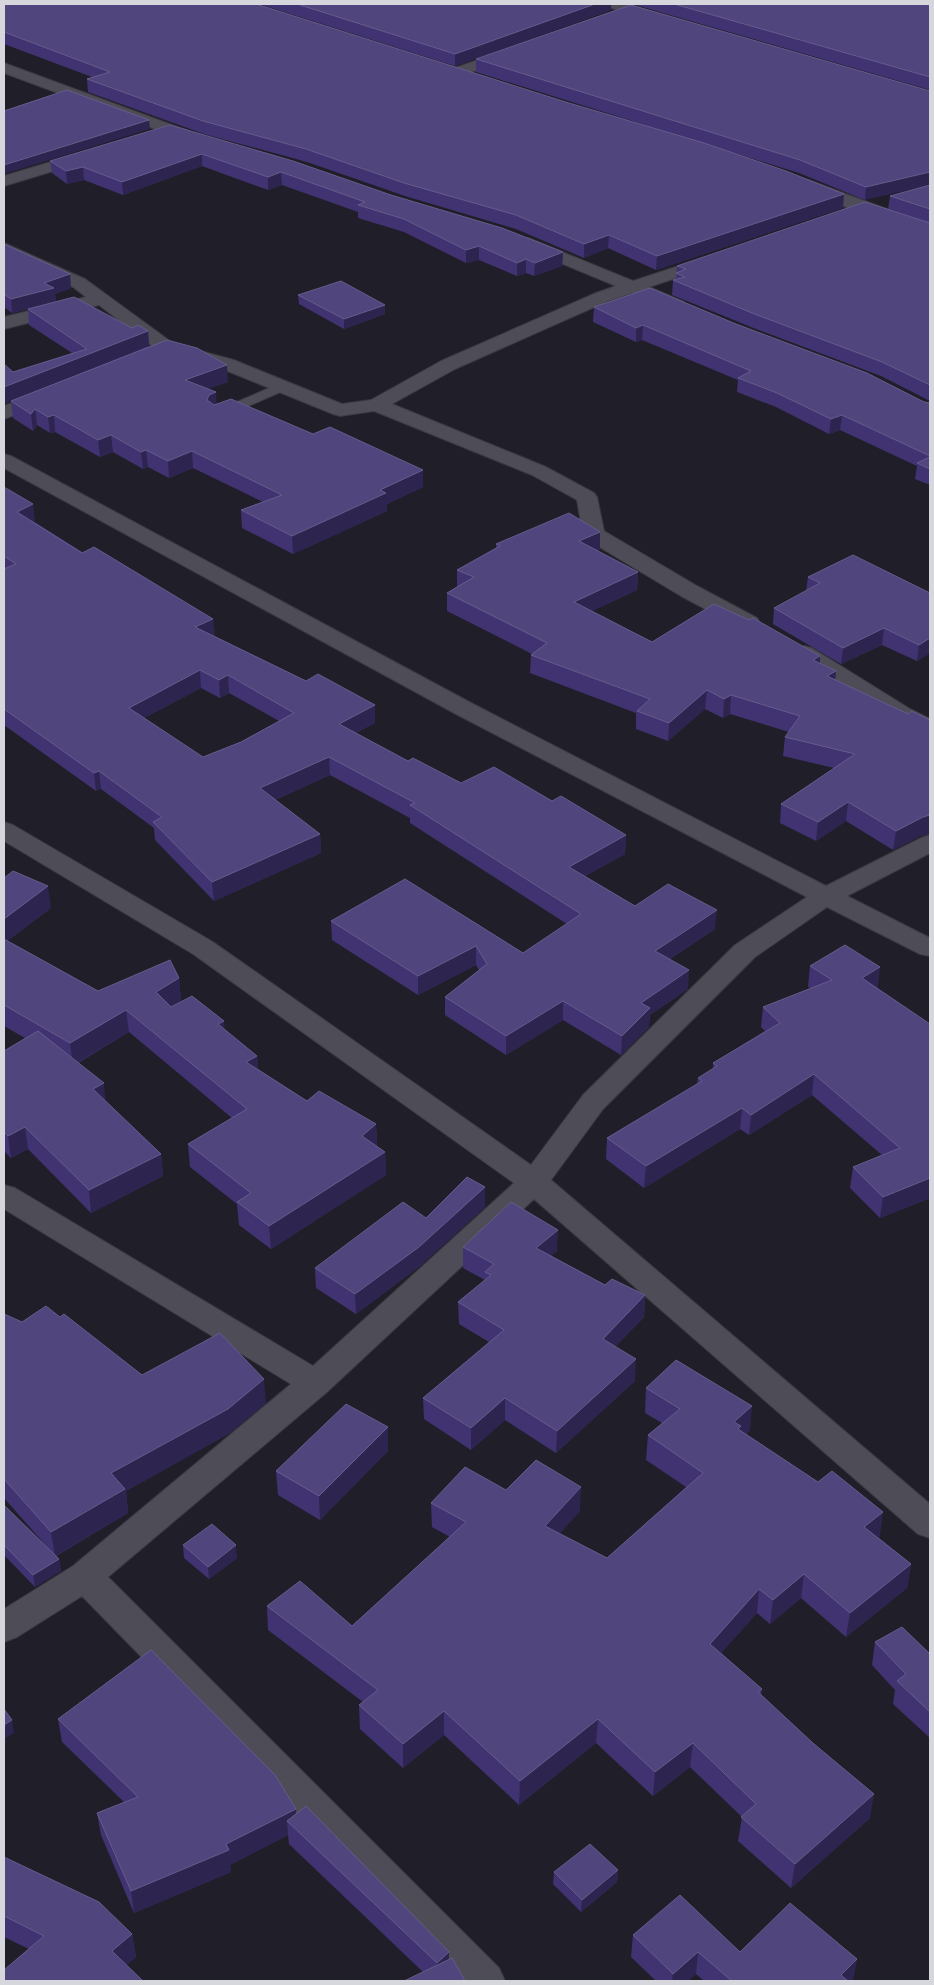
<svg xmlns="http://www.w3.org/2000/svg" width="934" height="1985" viewBox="0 0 934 1985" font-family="'DejaVu Sans',sans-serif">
  <rect width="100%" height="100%" fill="#201f29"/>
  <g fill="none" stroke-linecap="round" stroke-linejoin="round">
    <defs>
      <path id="lane" d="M 281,383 L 287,387 L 285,390 L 226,416 L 218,416 L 216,413 L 218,410 Z"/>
      <path id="street" d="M 606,4 L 627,4 L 664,16 L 666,19 L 664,22 L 659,23 L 608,7 Z
        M 512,48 L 517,50 L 520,53 L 517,56 L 457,77 L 452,75 L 449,72 L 452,69 Z
        M 4,63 L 202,136 L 204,139 L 202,142 L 190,142 L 4,73 Z
        M 87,151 L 93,153 L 95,156 L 93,159 L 4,186 L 4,176 Z
        M 808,180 L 930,225 L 930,236 L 858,212 L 802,189 L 800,185 L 802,181 Z
        M 528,238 L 633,281 L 712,255 L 718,256 L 721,260 L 718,264 L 649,287 L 684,302 L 687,306 L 684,310 L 678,312 L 672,310 L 632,293 L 608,301 L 455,369 L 392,404 L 546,467 L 594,493 L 597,497 L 604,531 L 697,586 L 757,618 L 760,623 L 757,628 L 749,630 L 741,628 L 681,596 L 586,539 L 583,534 L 577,500 L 532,475 L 374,411 L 340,416 L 333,414 L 220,368 L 160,352 L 99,305 L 4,329 L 4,317 L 86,297 L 73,287 L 4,255 L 4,243 L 85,279 L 174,344 L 234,360 L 342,404 L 371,400 L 441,361 L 596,293 L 616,286 L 522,247 L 519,243 L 522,239 Z
        M 46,390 L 53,392 L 56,396 L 53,400 L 4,419 L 4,406 Z
        M 4,454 L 11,456 L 473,704 L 826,886 L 921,838 L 930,835 L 930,853 L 847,896 L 930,938 L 930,956 L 920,954 L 827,907 L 755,957 L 603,1109 L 551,1180 L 930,1504 L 930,1538 L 918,1534 L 534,1199 L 327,1392 L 108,1577 L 499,1968 L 505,1981 L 458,1981 L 82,1596 L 17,1637 L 4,1642 L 4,1609 L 73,1566 L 291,1384 L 4,1209 L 4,1185 L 15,1188 L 313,1366 L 514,1183 L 193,954 L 4,841 L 4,822 L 13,825 L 213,942 L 531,1165 L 583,1095 L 735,945 L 807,897 L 456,714 L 4,468 Z
        M 804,646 L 812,648 L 910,709 L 930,719 L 930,735 L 922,733 L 894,719 L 796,658 L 793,653 L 796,648 Z"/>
    </defs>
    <!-- lane casing -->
    <use href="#lane" stroke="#3b3a42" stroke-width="2"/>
    <!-- street casing -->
    <use href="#street" stroke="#3b3a42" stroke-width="2"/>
    <!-- lane -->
    <use href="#lane" fill="#4d4c57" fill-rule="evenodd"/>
    <!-- street -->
    <use href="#street" fill="#4d4c57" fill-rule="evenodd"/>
  </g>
  <!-- wall -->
  <path fill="#413371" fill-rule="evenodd" d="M 4,4 L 569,103 L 658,129 L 476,72 L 476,59 L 930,91 L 865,200 L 799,173 L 731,152 L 843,208 L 656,270 L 608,248 L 584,258 L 516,229 L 405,196 L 307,162 L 204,134 L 88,92 L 87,79 L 92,77 L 4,44 Z
    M 259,4 L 611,4 L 611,10 L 455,66 Z
    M 632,4 L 930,4 L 930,90 Z
    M 170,125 L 391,195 L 563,252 L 562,266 L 534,276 L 526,273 L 517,276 L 479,260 L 466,263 L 404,232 L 358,218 L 358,212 L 282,185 L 268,190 L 202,166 L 123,195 L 84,180 L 67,184 L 52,173 L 50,161 Z
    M 930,185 L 930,401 L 881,376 L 751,327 L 672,295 L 673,280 L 676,279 L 677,266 L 921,220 L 888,209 L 890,196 Z
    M 4,244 L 71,288 L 55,294 L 56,302 L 132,328 L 148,331 L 149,346 L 228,382 L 207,389 L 216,392 L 216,404 L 313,434 L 423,470 L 423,487 L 387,504 L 387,511 L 293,554 L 242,528 L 241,510 L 263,502 L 193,468 L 169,478 L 148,467 L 143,469 L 113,452 L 100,457 L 55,432 L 50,433 L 37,425 L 33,431 L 13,418 L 11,401 L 13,372 L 72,353 L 29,325 L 28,309 L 12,313 L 4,307 Z
    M 298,295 L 385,305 L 385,314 L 344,329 L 299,304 Z
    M 594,307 L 930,403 L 930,485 L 915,479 L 917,466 L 840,430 L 829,434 L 776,407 L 737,392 L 738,380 L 642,340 L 636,342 L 593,322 Z
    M 4,487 L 35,520 L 33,521 L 215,636 L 214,636 L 306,681 L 375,705 L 375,723 L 356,733 L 408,761 L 461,783 L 552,801 L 626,835 L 625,854 L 585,876 L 635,906 L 715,929 L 670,959 L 688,989 L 650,1015 L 649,1027 L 621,1055 L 563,1020 L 506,1055 L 445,1015 L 445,997 L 479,970 L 476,965 L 418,995 L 332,940 L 331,921 L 523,953 L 567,924 L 410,823 L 410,818 L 330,775 L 275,800 L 320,834 L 321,853 L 214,901 L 155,840 L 154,828 L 101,789 L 96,791 L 4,725 ZM 201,688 L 220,698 L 229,693 L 279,721 L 241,742 L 203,757 L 144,718 Z
    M 496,544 L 600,549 L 597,551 L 638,572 L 637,590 L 592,611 L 652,642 L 820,656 L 820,663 L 836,671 L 835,680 L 908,714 L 930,720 L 930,834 L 920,836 L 893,850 L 846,821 L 816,841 L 780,823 L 781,804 L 834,768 L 783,756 L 785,737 L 789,732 L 730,714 L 723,718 L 705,709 L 668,741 L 636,729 L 636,713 L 530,673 L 531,655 L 532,654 L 447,611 L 447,593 L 457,587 L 457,570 L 496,548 Z
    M 808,577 L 930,593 L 930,653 L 917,661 L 882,645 L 841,664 L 773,624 L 774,608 L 806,591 Z
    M 4,878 L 51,908 L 7,941 L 98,991 L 179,978 L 181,1001 L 171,1007 L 225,1030 L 257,1056 L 258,1069 L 307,1101 L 376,1124 L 377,1146 L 385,1152 L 386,1175 L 271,1249 L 239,1225 L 237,1204 L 190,1167 L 188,1144 L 232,1118 L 129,1032 L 78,1063 L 106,1102 L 161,1154 L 163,1176 L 91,1213 L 28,1149 L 11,1158 L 4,1151 L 4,1051 L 25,1038 L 4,1026 Z
    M 810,966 L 878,987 L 876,988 L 930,1198 L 880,1218 L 850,1188 L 853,1167 L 882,1155 L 812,1095 L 749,1135 L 740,1129 L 644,1188 L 606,1159 L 607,1138 L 697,1084 L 698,1078 L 713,1069 L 713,1063 L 765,1031 L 761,1027 L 763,1007 L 811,988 L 808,987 Z
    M 485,1187 L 485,1207 L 420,1266 L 356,1314 L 316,1288 L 315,1268 L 426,1218 Z
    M 463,1247 L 557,1251 L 551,1256 L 605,1285 L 645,1295 L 644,1317 L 615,1347 L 635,1381 L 556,1453 L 505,1420 L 471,1450 L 424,1419 L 423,1398 L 489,1342 L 459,1324 L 458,1302 L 485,1280 L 463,1268 Z
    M 4,1314 L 22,1322 L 60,1317 L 142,1375 L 266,1403 L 230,1433 L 126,1491 L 128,1513 L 56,1556 L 59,1559 L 61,1571 L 35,1587 L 4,1555 L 4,1505 L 49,1549 L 4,1498 Z
    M 646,1388 L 750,1430 L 746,1434 L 880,1536 L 878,1537 L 911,1564 L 907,1588 L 846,1637 L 801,1598 L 770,1624 L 757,1613 L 721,1653 L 762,1689 L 761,1695 L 870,1818 L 791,1888 L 738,1841 L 742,1817 L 690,1767 L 653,1796 L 596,1743 L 519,1805 L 444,1735 L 403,1768 L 360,1729 L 359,1705 L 363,1702 L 268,1630 L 267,1606 L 352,1626 L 450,1537 L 432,1527 L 431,1503 L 506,1490 L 580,1511 L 559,1534 L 607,1558 L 686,1487 L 646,1460 L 648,1435 L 662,1423 L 645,1413 Z
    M 388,1427 L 388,1451 L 320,1520 L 278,1495 L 276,1471 Z
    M 183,1545 L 237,1558 L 209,1579 L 184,1558 Z
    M 875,1642 L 930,1654 L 930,1738 L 893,1704 L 895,1690 L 872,1665 Z
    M 58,1719 L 296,1809 L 296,1814 L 449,1960 L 423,1972 L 289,1844 L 288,1835 L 230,1865 L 231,1872 L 134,1913 L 101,1835 L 97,1813 L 124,1802 L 62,1742 Z
    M 4,1857 L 132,1934 L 136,1957 L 126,1965 L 29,1949 L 4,1937 Z
    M 618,1870 L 617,1882 L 581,1912 L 553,1884 L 554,1872 Z
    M 633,1935 L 740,1952 L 857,1959 L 852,1981 L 704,1981 L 696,1974 L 688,1981 L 656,1981 L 631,1957 Z"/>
  <!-- shaded-wall -->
  <path fill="#2d244f" d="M 595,4 L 611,4 L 611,10 L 455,66 L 455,54 Z
    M 149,120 L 150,129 L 4,174 L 4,165 Z
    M 202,154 L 202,166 L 123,195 L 122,182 Z
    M 83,167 L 84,180 L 67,184 L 66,171 Z
    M 281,172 L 282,185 L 268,190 L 268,177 Z
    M 930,172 L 930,185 L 865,200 L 866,187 Z
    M 844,194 L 843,208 L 656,270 L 657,256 Z
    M 609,235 L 608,248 L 584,258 L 584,244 Z
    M 479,246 L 479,260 L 466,263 L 466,250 Z
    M 563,252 L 562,266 L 534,276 L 535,263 Z
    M 526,259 L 526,273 L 517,276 L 517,263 Z
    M 70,274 L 71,288 L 55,294 L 56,302 L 12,313 L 11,299 L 44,283 Z
    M 385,305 L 385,314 L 344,329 L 344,319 Z
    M 643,325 L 642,340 L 636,342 L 636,328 Z
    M 148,331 L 149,346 L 4,404 L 4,387 Z
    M 227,365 L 228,382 L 187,396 L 185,380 Z
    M 216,392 L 217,409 L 207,400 L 209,395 Z
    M 35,409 L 37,425 L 33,431 L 31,414 Z
    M 54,415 L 55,432 L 50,433 L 48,417 Z
    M 842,415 L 840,430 L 829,434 L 831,419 Z
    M 111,435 L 113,452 L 100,457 L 98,440 Z
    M 146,450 L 148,467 L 143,469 L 141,452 Z
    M 192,451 L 193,468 L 169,478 L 168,461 Z
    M 423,470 L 423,487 L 387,504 L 387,511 L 293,554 L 292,536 L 380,490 Z
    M 33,504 L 35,520 L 19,528 L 17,512 Z
    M 600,532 L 600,549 L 579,559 L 579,541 Z
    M 638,572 L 637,590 L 573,620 L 574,602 Z
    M 213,619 L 215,636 L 196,644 L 195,627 Z
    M 884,628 L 882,645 L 841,664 L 843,648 Z
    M 930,638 L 930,653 L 917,661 L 919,645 Z
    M 820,656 L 819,674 L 813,660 Z
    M 200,670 L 201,688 L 131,725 L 129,708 Z
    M 836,671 L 834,689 L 827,676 Z
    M 228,675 L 229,693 L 220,698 L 219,680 Z
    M 707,690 L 705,709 L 668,741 L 669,723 Z
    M 731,695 L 730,714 L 723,718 L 724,699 Z
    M 375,705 L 375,723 L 340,742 L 339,724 Z
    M 329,757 L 330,775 L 261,806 L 260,788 Z
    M 99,771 L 101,789 L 96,791 L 94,773 Z
    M 848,802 L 846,821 L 816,841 L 818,822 Z
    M 930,815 L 930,834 L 920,836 L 893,850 L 896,831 L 923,817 Z
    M 320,834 L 321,853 L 214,901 L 212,882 Z
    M 626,835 L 625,854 L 568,885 L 569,867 Z
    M 48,886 L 51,908 L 4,943 L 4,919 Z
    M 717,910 L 715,929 L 654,969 L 655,951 Z
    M 476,946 L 476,965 L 418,995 L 418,976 Z
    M 880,967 L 878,987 L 859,998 L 862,978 Z
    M 689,970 L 688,989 L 650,1015 L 649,1027 L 621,1055 L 622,1036 L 641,1003 Z
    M 179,978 L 181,1001 L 158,1015 L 156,992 Z
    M 563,1001 L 563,1020 L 506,1055 L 506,1036 Z
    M 126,1010 L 129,1032 L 73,1065 L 70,1043 Z
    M 224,1021 L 226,1044 L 218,1024 Z
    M 257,1056 L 259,1079 L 246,1062 Z
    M 814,1074 L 812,1095 L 749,1135 L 751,1115 Z
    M 104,1083 L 106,1106 L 93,1089 Z
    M 742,1108 L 740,1129 L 644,1188 L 646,1166 Z
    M 376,1124 L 377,1147 L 362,1136 Z
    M 25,1127 L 28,1149 L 11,1158 L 8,1136 Z
    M 385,1152 L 386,1175 L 271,1249 L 269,1226 Z
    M 161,1154 L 163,1176 L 91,1213 L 89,1190 Z
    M 930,1178 L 930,1198 L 880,1218 L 883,1197 Z
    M 485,1187 L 485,1207 L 420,1266 L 356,1314 L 355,1294 Z
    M 558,1230 L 557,1251 L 536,1269 L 536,1248 Z
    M 645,1295 L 644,1317 L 602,1360 L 603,1339 Z
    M 636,1359 L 635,1381 L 556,1453 L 557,1431 Z
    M 264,1379 L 266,1403 L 230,1433 L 126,1491 L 128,1513 L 55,1556 L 51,1532 L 111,1473 Z
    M 505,1398 L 505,1420 L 471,1450 L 471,1428 Z
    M 752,1406 L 750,1430 L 740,1439 L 734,1422 Z
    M 388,1427 L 388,1451 L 320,1520 L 319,1496 Z
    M 581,1487 L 580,1511 L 544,1551 L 545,1526 Z
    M 883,1512 L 880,1536 L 861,1551 L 864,1527 Z
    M 236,1545 L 237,1558 L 209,1579 L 208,1567 Z
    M 59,1559 L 61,1571 L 35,1587 L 33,1575 Z
    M 911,1564 L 907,1588 L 846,1637 L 850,1613 Z
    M 804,1574 L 801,1598 L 770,1624 L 773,1600 Z
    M 759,1589 L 757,1613 L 708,1668 L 710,1644 Z
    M 444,1711 L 444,1735 L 403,1768 L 403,1744 Z
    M 598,1719 L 596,1743 L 519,1805 L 520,1781 Z
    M 12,1720 L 14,1733 L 4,1739 L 4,1725 Z
    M 693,1743 L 690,1767 L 653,1796 L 655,1772 Z
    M 874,1794 L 870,1818 L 791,1888 L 795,1864 Z
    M 296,1809 L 297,1831 L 287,1821 L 288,1835 L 230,1865 L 231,1872 L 134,1913 L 131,1891 L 226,1844 Z
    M 618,1870 L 617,1882 L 581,1912 L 582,1900 Z
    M 132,1934 L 136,1957 L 116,1974 L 112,1951 Z
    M 449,1952 L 449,1975 L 437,1981 L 437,1963 Z
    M 698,1952 L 696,1974 L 688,1981 L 672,1981 L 673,1974 Z
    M 857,1959 L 853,1981 L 840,1981 L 841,1975 Z"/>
  <!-- building -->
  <path fill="#51457d" stroke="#665c8c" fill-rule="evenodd" d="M 4,4 L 256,4 L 569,103 L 704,143 L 786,171 L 844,194 L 657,256 L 609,235 L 584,244 L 516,215 L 404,183 L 306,149 L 203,121 L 87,79 L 110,72 L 4,32 Z
    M 297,4 L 595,4 L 455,54 Z
    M 674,4 L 930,4 L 930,77 Z
    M 631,5 L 930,91 L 930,172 L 866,187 L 800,160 L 476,59 Z
    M 67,90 L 149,120 L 4,165 L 4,111 Z
    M 170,125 L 293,161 L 391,195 L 502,228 L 563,252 L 535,263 L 526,259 L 517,263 L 479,246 L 466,250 L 404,219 L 358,205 L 365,202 L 281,172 L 268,177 L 202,154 L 122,182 L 83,167 L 66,171 L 50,161 Z
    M 930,185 L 930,209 L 890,196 Z
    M 865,202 L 930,223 L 930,385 L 882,362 L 752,313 L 673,280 L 685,277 L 676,273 L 686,269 L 677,266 Z
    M 4,244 L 70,274 L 44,283 L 54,288 L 11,299 L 4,294 Z
    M 341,281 L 385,305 L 344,319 L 298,295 Z
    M 650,288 L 736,324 L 867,373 L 924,402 L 930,403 L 930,456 L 842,415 L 831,419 L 777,393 L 738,378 L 751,371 L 643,325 L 636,328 L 594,307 Z
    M 74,297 L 132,328 L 138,325 L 148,331 L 4,387 L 4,364 L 13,372 L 87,349 L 28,309 Z
    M 167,340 L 197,348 L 227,365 L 185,380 L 216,392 L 209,395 L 207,400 L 214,405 L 231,399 L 313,434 L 330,427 L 423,470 L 380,490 L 386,493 L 292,536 L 241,510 L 282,495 L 192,451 L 168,461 L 146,450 L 141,452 L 111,435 L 98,440 L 54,415 L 48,417 L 35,409 L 31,414 L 11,401 Z
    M 930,457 L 930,469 L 917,463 Z
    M 4,487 L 33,504 L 17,512 L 82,553 L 94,547 L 213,619 L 195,627 L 306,681 L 318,674 L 375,705 L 339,724 L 408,761 L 413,758 L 461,783 L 494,767 L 552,801 L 561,796 L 626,835 L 569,867 L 635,906 L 668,884 L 717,910 L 655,951 L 689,970 L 641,1003 L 650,1008 L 622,1036 L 563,1001 L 506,1036 L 445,997 L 487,964 L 476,946 L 418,976 L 331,921 L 405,879 L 523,953 L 581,914 L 410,805 L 415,803 L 329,757 L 260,788 L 320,834 L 212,882 L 153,822 L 162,817 L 99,771 L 94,773 L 4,709 L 4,569 L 16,564 L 4,556 ZM 200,670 L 219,680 L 228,675 L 294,713 L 241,742 L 203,757 L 129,708 Z
    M 569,513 L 600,532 L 579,541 L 638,572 L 574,602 L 652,642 L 714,604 L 749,620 L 753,618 L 820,656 L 813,660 L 836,671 L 827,676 L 908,714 L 912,711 L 930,720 L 930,815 L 923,817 L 896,831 L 848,802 L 818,822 L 781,804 L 855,754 L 785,737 L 800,716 L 731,695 L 724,699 L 707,690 L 669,723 L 637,711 L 650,699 L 531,655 L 547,643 L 447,593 L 474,577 L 457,570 L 500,546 L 496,544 Z
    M 853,555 L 930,593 L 930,638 L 919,645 L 884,628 L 843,648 L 774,608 L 820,583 L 808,577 Z
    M 13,871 L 48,886 L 4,919 L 4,878 Z
    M 4,939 L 98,991 L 170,960 L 179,978 L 156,992 L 171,1007 L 192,996 L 224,1021 L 218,1024 L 257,1056 L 246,1062 L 307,1101 L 319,1091 L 376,1124 L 362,1136 L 385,1152 L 269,1226 L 237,1202 L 251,1193 L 188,1144 L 247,1109 L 126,1010 L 70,1043 L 4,1005 Z
    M 845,945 L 880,967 L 862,978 L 930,1024 L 930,1178 L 883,1197 L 853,1167 L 900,1148 L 814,1074 L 751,1115 L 742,1108 L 646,1166 L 607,1138 L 702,1081 L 698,1078 L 717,1066 L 713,1063 L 780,1023 L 763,1007 L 832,980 L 810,966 Z
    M 38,1031 L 104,1083 L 93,1089 L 161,1154 L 89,1190 L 25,1127 L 8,1136 L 4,1132 L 4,1051 Z
    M 467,1177 L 485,1187 L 419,1247 L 355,1294 L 315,1268 L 403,1202 L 426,1218 Z
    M 511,1202 L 558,1230 L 536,1248 L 605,1285 L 612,1279 L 645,1295 L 603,1339 L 636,1359 L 557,1431 L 505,1398 L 471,1428 L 423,1398 L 504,1330 L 458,1302 L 491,1275 L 485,1272 L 494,1264 L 463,1247 Z
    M 46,1306 L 60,1317 L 64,1314 L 142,1375 L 220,1333 L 264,1379 L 228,1409 L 111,1473 L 125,1489 L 51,1532 L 4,1479 L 4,1314 L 22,1322 Z
    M 676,1360 L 752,1406 L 734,1422 L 741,1426 L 738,1429 L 818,1482 L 832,1471 L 883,1512 L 864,1527 L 911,1564 L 850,1613 L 804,1574 L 773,1600 L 759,1589 L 710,1644 L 762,1689 L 758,1692 L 814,1744 L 874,1794 L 795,1864 L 741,1817 L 756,1804 L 693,1743 L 655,1772 L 598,1719 L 520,1781 L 444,1711 L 403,1744 L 359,1705 L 378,1690 L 267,1606 L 300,1581 L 352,1626 L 466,1522 L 431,1503 L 465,1467 L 506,1490 L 536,1460 L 581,1487 L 545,1526 L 607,1558 L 703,1473 L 648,1435 L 680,1409 L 646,1388 Z
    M 346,1404 L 388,1427 L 319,1496 L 276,1471 Z
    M 4,1505 L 59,1559 L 33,1575 L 4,1545 Z
    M 212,1524 L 236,1545 L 208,1567 L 183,1545 Z
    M 902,1627 L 930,1654 L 930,1712 L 897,1681 L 906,1674 L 875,1642 Z
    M 151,1650 L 275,1775 L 296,1809 L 226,1844 L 229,1850 L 131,1891 L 97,1813 L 138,1797 L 58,1719 Z
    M 4,1709 L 12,1720 L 4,1725 Z
    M 306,1806 L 449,1952 L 437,1963 L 287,1821 Z
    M 590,1844 L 618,1870 L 582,1900 L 554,1872 Z
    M 4,1857 L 99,1902 L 132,1934 L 112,1951 L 143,1981 L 4,1981 L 4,1970 L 44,1936 L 4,1916 Z
    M 680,1895 L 740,1952 L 790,1903 L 857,1959 L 841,1975 L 848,1981 L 732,1981 L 698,1952 L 673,1974 L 633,1935 Z
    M 452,1958 L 465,1981 L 404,1981 Z"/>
  <!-- border -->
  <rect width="934" height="1985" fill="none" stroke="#d6d6dd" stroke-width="10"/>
</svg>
